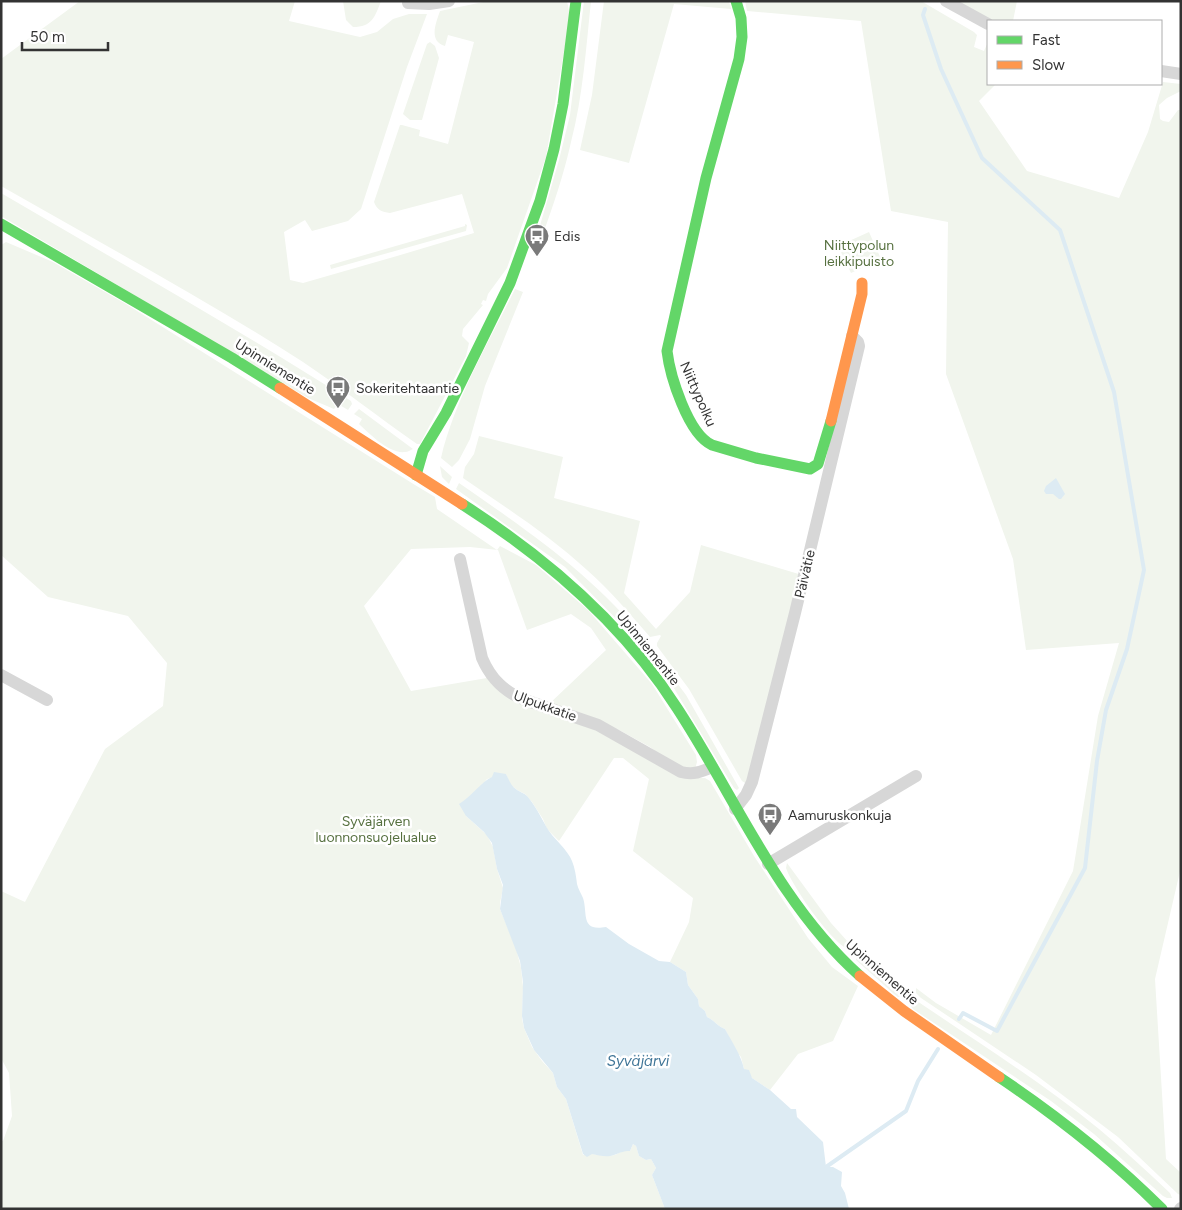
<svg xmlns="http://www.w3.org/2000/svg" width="1182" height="1210" viewBox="0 0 1182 1210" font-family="Figtree,sans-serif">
  <rect width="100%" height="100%" fill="#fff"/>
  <!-- green -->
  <path fill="#f1f5ed" d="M 80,1 L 295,1 L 289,21 L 360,37 L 377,32 L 393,19 L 409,14 L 427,14 L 407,67 L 361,209 L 348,221 L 312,231 L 305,220 L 284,232 L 290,280 L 303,283 L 397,256 L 474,233 L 462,194 L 390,213 C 382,212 377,210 374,202 L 400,125 L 402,125 L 420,130 L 419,136 L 448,144 L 474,42 L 448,35 L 445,46 C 428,41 436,23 440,11 L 488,1 L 567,1 L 570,16 L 546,157 L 507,268 L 488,294 L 486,301 L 483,300 L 481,304 L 483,305 L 463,329 L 462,336 L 469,343 L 466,356 L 420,444 L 417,444 C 378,417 342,388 303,362 C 205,299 102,244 1,186 L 1,59 Z
    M 343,1 L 381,1 C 375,17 372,27 353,27 L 346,20 Z
    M 584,1 L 591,1 C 586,48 583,96 571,142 C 564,174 553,206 542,237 L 540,239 L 539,229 L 559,160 L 570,115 Z
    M 604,1 L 729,1 L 731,9 L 674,4 L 629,163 L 580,150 L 592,95 Z
    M 745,1 L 921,1 L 974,32 L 977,35 L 974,47 L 984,51 L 988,42 L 988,84 L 996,84 L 979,101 L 1027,171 L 1119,198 L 1148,132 L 1163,82 L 1181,84 L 1181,91 L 1167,98 L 1159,105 L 1160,119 L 1163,121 L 1169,122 L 1178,110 L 1181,110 L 1181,867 L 1155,979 L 1166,1159 L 1181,1173 L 1181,1195 L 1178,1194 L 1118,1137 L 1036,1075 L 921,998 L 916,993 L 916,988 L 936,1003 L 991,1035 L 1073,871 L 1098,716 L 1119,643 L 1026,650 L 1013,559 L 946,374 L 948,222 L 891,211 L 861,21 L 747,11 Z
    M 955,1 L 1017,1 L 1013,21 L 991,20 Z
    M 430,42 L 435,46 L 439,58 L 422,120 L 410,120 L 403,114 L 427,44 Z
    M 1,193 C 118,262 237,328 351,401 L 352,404 L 348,410 L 338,404 L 334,409 L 308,398 L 1,216 Z
    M 465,224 L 467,225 L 466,231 L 331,269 L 330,265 L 465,226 Z
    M 869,232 L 881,259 L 851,273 L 838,246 Z
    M 6,242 L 53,262 L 126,304 L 415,485 L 435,497 L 437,509 L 497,550 L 500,546 L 536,565 L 588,610 L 652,684 L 696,755 L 697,762 L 695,769 L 675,766 L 650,747 L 621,731 L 587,716 L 549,704 L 606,650 L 591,628 L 571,614 L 527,630 L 498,550 L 470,547 L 411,549 L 364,606 L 411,691 L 487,678 L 527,706 L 601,732 L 695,778 L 705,778 L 710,781 L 754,856 L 808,938 L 832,967 L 858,986 L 833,1041 L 798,1054 L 770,1090 L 752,1078 L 744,1069 L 741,1057 L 735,1050 L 725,1029 C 717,1026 714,1020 707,1017 L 705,1011 L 699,1006 L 698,999 L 688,985 L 686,972 L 670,962 L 689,922 L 693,898 L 633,851 L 649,779 L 623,758 L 614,758 L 559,841 L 547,829 L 543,819 L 532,802 L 525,794 L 517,790 L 510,784 L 506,774 L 487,779 L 481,787 L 466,816 L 487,835 L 493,847 L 497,869 L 503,888 L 500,903 L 500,909 L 516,948 L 521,968 L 523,987 L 522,1019 L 524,1028 L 532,1047 L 542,1061 L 553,1073 L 557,1087 L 566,1099 L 583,1155 L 592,1154 L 607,1156 L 615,1155 L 623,1151 L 630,1151 L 633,1144 L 636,1146 L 639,1156 L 646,1160 L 651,1159 L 656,1168 L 652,1175 L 665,1209 L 1,1209 L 1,1141 L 3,1141 L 12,1116 L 9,1073 L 1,1058 L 1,891 L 25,902 L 105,749 L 163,706 L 167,663 L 128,616 L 48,597 L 1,555 L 1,245 Z
    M 515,289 L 523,292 L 485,386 L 470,439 L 459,460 L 452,467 L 441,458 C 455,399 488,344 515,289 Z
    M 359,409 L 413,449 C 410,450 408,452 405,452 C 389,454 370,434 359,424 L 362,419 L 354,414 Z
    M 479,436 L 563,457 L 554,498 L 640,521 L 624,593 L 656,629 L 690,592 L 701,545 L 802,575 L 748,781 L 745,783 L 742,781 L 689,689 L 657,646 L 657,643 L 661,636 L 660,635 L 650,637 C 630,614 610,590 587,570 C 549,535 505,507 463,478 L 465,467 L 474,454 Z
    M 440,466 L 452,477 L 449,484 L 442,477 Z
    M 459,483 C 528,531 593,575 646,641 L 644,644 L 640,643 L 565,567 L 456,489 Z
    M 653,651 L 686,695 L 739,788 L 737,790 L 734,788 L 669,680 L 651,656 Z
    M 787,863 L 831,923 L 849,943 L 850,945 L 848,949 C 831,942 792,886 786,868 Z
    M 857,954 L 860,954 L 902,990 L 904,993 L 902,996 L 898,997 L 894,994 L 856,960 Z
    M 912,999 L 914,999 C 976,1041 1041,1082 1099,1129 C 1124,1150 1147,1171 1170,1193 L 1172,1198 L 1167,1198 L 1163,1196 L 1094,1134 L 1051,1101 L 913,1009 L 909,1004 Z"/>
  <!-- water -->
  <path fill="#ddebf3" d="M 1056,478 L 1065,494 L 1061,499 L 1059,499 L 1053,494 L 1046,494 L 1044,491 L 1046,486 Z
    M 494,772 L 506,774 C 509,780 511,786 517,790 C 520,792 524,793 527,796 C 535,805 541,817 547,828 C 552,837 568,850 572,861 C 575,868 576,876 577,884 C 578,889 581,893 583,898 C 588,913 580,932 606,927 L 629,944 L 659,961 L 670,962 L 686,972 L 688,985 L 698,999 L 699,1006 L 705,1011 L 707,1017 C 714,1020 717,1026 725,1029 C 732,1042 741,1055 744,1069 L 749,1070 L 752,1078 L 770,1090 L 791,1109 L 796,1109 L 797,1117 L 823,1142 L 826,1167 L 833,1167 L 842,1172 L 841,1186 L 845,1193 L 849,1209 L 665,1209 L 652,1175 L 656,1168 L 651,1159 L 646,1160 L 639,1156 L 636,1146 L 633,1144 L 630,1151 C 623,1151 620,1153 614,1155 C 606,1158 599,1155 592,1154 L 587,1157 L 583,1154 L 566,1099 L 557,1087 L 553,1073 L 534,1050 L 524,1028 L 522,1016 L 523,982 L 520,961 L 500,909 L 503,885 L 497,869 L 492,843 L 484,832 L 466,816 L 459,804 C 471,797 481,782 492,777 Z"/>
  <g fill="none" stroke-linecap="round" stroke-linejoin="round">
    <!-- stream -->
    <path stroke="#ddebf3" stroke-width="4" d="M 925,9 L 923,15 L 941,69 L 982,158 L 1060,230 L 1114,392 L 1144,570 L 1127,649 L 1106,710 L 1097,761 L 1085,868 L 997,1031 L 963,1013 L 959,1019
      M 826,1167 L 906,1111 L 918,1081 L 938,1049"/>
    <!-- street -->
    <path stroke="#d7d7d7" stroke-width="12" d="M 946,1 L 988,24
      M 408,3 L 429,4 L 449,1
      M 1161,71 L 1181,74
      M 460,559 L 482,658 C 491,679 504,692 525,700 L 598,725 L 681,772 C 693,775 701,772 712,767
      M 1,675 L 47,700
      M 735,809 L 746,795 L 752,782 L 795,613 L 859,346 L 858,342 L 852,336
      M 768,864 L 916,776
      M 1180,1209 L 1181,1208"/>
    <!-- fast -->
    <path stroke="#63d668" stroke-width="11" d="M 736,1 L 741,18 L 742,37 L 739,59 L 706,178 L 667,351 C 670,376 688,434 712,445 L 756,458 L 810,469 L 818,464 L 831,421
      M 1,224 L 232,358 L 280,388
      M 416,475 L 423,451 L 446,413 L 510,283 L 540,201 L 554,149 L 563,104 L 576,1
      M 462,504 C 545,557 624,625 677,708 C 736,798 778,903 860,976
      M 999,1077 C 1057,1116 1112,1159 1162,1209"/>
    <!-- slow -->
    <path stroke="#ff974d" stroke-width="11" d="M 280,388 L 462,504
      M 831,421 L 862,294 L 862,283
      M 860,976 L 904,1011 L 999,1077"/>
  </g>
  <!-- icons -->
  <defs>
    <symbol id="bus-pin" viewBox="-11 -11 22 30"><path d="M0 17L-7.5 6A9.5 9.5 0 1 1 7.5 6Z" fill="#7a7a7a" stroke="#fff"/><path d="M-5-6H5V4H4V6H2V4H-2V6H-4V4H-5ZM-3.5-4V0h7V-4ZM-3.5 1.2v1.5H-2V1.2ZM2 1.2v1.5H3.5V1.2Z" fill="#fff"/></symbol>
  </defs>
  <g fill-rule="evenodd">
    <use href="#bus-pin" x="523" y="222" width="28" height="38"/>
    <use href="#bus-pin" x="324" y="374" width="28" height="38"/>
    <use href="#bus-pin" x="756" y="801" width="28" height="38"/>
  </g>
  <g text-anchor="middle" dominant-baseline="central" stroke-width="5" stroke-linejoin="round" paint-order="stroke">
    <!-- poi labels -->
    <g font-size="14" fill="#333" stroke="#fff" text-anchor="start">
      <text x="554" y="236">Edis</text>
      <text x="356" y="388">Sokeritehtaantie</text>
      <text x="788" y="815">Aamuruskonkuja</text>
    </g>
    <!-- park labels -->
    <g font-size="14" fill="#56703f" stroke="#fff">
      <text x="859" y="245">Niittypolun<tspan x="859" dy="16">leikkipuisto</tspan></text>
      <text x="376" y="821">Syväjärven<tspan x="376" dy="16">luonnonsuojelualue</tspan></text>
    </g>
    <!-- street labels -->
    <g font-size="14" fill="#333" stroke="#fff">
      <text transform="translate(275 367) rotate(32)">Upinniementie</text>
      <text transform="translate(698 394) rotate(66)">Niittypolku</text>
      <text transform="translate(805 574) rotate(-77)">Päivätie</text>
      <text transform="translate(648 648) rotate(51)">Upinniementie</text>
      <text transform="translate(545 706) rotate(20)">Ulpukkatie</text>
      <text transform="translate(882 972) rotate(41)">Upinniementie</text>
    </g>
    <!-- water labels -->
    <g font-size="15" font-style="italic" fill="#3f7597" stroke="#fff">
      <text x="638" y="1061">Syväjärvi</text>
    </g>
  </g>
  <!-- border -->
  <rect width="1182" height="1210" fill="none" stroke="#333333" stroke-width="5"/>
  <!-- legend -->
  <rect x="987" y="20" width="175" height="65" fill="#ffffff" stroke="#adadad"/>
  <rect x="997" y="36" width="25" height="8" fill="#63d668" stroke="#adadad"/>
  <text x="1032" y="45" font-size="15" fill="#333333">Fast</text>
  <rect x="997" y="61" width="25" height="8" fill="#ff974d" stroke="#adadad"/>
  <text x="1032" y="70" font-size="15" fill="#333333">Slow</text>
  <!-- scale -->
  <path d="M22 42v8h86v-8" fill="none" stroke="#333333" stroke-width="2.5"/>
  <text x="30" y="42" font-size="15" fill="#333333" stroke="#ffffff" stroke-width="4" paint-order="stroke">50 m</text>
</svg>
